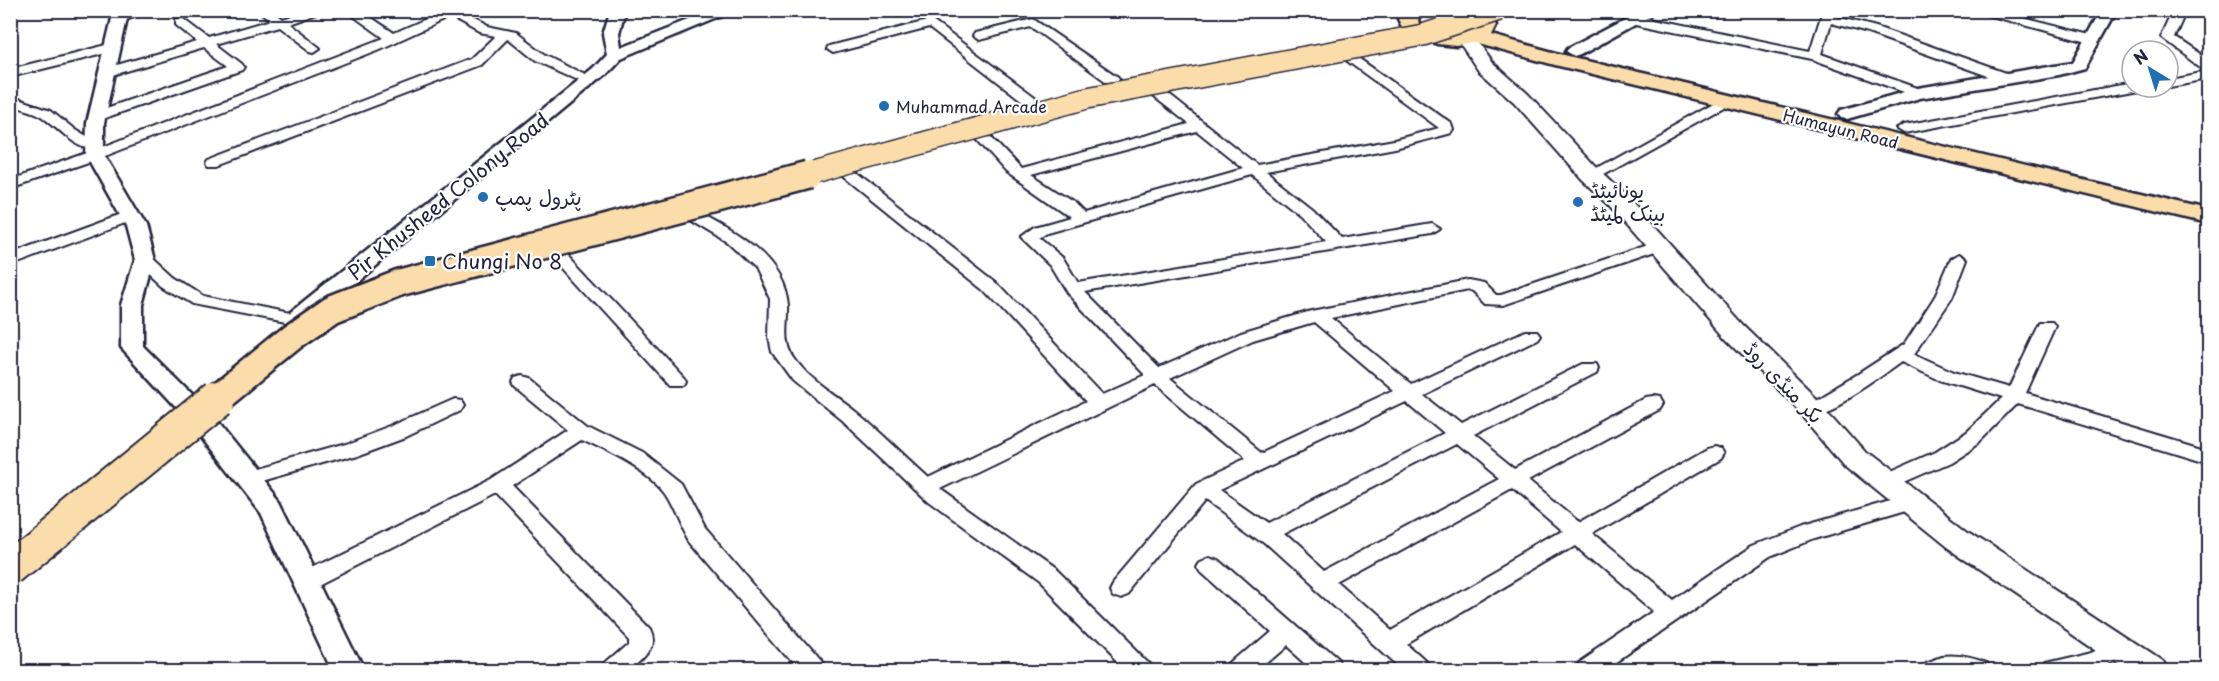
<svg xmlns="http://www.w3.org/2000/svg" width="2219" height="681" viewBox="0 0 2219 681" font-family="'Playpen Sans','Playpen Sans Arabic',sans-serif">
  <rect width="100%" height="100%" fill="#fff"/>
  <filter id="ink" filterUnits="userSpaceOnUse"><feTurbulence type="fractalNoise" baseFrequency=".0167" numOctaves="2"/><feDisplacementMap in="SourceGraphic" scale="12" xChannelSelector="R" yChannelSelector="G"/><feConvolveMatrix kernelMatrix="1 2 1 2 8 2 1 2 1" color-interpolation-filters="sRGB"/></filter>
  <g filter="url(#ink)">
    <g fill="none" stroke-linecap="round" stroke-linejoin="round">
      <defs>
        <path id="minor" d="M 133,10 L 154,10 L 120,22 L 114,18 Z
          M 258,10 L 272,10 L 281,17 L 303,10 L 324,10 L 288,23 L 320,48 L 314,52 L 310,51 L 277,26 L 216,44 L 242,64 L 244,67 L 242,70 L 102,119 L 97,120 L 90,116 L 92,113 L 228,66 L 204,48 L 113,75 L 103,75 L 101,72 L 103,69 L 197,42 L 176,25 L 176,19 L 184,19 L 209,38 L 270,20 Z
          M 345,10 L 360,10 L 394,33 L 446,10 L 463,10 L 460,13 L 487,27 L 516,33 L 545,55 L 589,77 L 582,81 L 577,80 L 535,61 L 508,39 L 482,65 L 219,165 L 209,165 L 207,162 L 209,159 L 472,59 L 496,36 L 479,33 L 450,17 L 378,50 L 100,158 L 10,189 L 10,180 L 90,152 L 384,38 Z
          M 1823,10 L 1835,10 L 1833,16 L 1876,27 L 2012,75 L 2014,78 L 2012,81 L 2002,81 L 1868,33 L 1831,23 L 1822,54 L 1923,90 L 1925,93 L 1923,96 L 1918,97 L 1812,59 L 1636,23 L 1630,19 L 1636,15 L 1810,51 Z
          M 1969,10 L 1991,10 L 2099,37 L 2101,40 L 2095,44 Z
          M 2174,10 L 2186,10 L 2174,37 L 2208,60 L 2208,70 L 2203,69 L 2161,38 Z
          M 1033,19 L 1118,77 L 1120,80 L 1118,83 L 1108,83 L 1031,27 L 979,40 L 973,36 L 975,33 Z
          M 931,20 L 1035,97 L 1037,100 L 1035,103 L 1025,103 L 929,28 L 833,53 L 827,49 L 829,46 Z
          M 111,44 L 115,45 L 117,48 L 115,51 L 10,77 L 10,69 Z
          M 1348,51 L 1452,124 L 1454,130 L 1452,133 L 1395,148 L 1266,172 L 1312,208 L 1342,239 L 1432,224 L 1440,229 L 1432,234 L 1085,292 L 1159,368 L 1241,332 L 1311,311 L 1468,280 L 1484,283 L 1496,295 L 1501,295 L 1660,242 L 1668,247 L 1666,250 L 1503,305 L 1485,304 L 1472,291 L 1468,290 L 1331,318 L 1411,384 L 1525,331 L 1537,331 L 1540,335 L 1537,339 L 1422,394 L 1461,425 L 1583,364 L 1597,364 L 1599,368 L 1597,372 L 1473,436 L 1515,470 L 1646,400 L 1653,399 L 1660,400 L 1663,405 L 1660,410 L 1528,481 L 1578,522 L 1707,448 L 1714,446 L 1721,448 L 1724,453 L 1721,458 L 1592,534 L 1672,600 L 1754,545 L 1800,527 L 1911,495 L 1918,498 L 1921,503 L 1918,508 L 1814,539 L 1770,557 L 1605,670 L 1575,670 L 1579,663 L 1654,612 L 1575,544 L 1406,644 L 1427,663 L 1431,670 L 1403,670 L 1264,544 L 1205,501 L 1129,594 L 1121,597 L 1113,594 L 1110,588 L 1113,582 L 1196,484 L 1245,461 L 1155,385 L 940,489 L 1055,571 L 1148,663 L 1152,670 L 1125,670 L 1039,583 L 929,502 L 846,424 L 793,381 L 772,352 L 769,338 L 770,299 L 755,268 L 727,242 L 677,212 L 685,207 L 691,209 C 728,228 784,256 788,305 C 789,323 783,342 794,358 C 809,380 833,393 853,409 C 879,430 903,455 928,477 L 1086,401 L 984,290 L 838,172 L 836,169 L 838,166 L 848,166 L 996,282 L 1102,394 L 1145,375 L 1067,293 L 1050,265 L 1021,237 L 1035,227 L 1070,217 L 1006,172 L 973,135 L 971,132 L 973,129 L 983,129 L 1021,169 L 1189,124 L 1149,93 L 1147,90 L 1154,86 L 1159,87 L 1257,165 L 1394,140 L 1439,128 L 1343,58 L 1342,55 L 1343,52 ZM 1197,131 L 1243,168 L 1084,213 L 1074,203 L 1031,175 ZM 1252,175 L 1300,214 L 1326,242 L 1078,283 L 1063,258 L 1039,238 L 1047,233 ZM 1314,322 L 1395,391 L 1262,453 L 1170,378 L 1253,340 ZM 1407,401 L 1445,433 L 1266,523 L 1219,490 ZM 1457,444 L 1499,479 L 1324,572 L 1282,534 ZM 1512,490 L 1561,532 L 1390,630 L 1339,585 Z
          M 2208,71 L 2208,79 L 2168,86 L 2168,78 Z
          M 2132,83 L 2132,87 L 2139,87 L 2137,90 L 1904,133 L 1897,129 L 1904,125 Z
          M 10,96 L 51,110 L 75,130 L 100,145 L 98,148 C 77,153 58,126 42,116 C 33,111 20,108 10,105 Z
          M 1726,96 L 1731,97 L 1733,100 L 1731,103 L 1596,178 L 1586,178 L 1584,175 Z
          M 130,211 L 136,213 L 138,216 L 136,219 L 10,266 L 10,255 Z
          M 552,241 L 558,243 L 684,377 L 686,381 L 684,385 L 670,385 L 546,249 L 544,246 L 546,243 Z
          M 1959,254 L 1967,259 L 1952,298 L 1914,354 L 1954,372 L 2009,388 L 2040,323 L 2052,323 L 2055,327 L 2025,393 L 2208,448 L 2208,462 L 2018,404 L 1980,442 L 1949,462 L 1892,487 L 1885,489 L 1878,487 L 1875,482 L 1878,477 L 1935,452 L 1966,432 L 2001,399 L 1940,380 L 1901,362 C 1881,376 1827,418 1804,412 L 1801,407 L 1804,402 L 1821,396 L 1858,374 L 1904,344 L 1934,298 L 1951,259 Z
          M 145,255 L 151,256 L 175,278 L 203,296 L 285,312 L 291,313 L 294,317 L 291,321 L 285,322 L 192,304 L 163,286 L 139,264 L 137,260 Z
          M 522,376 L 529,378 L 588,426 L 642,453 L 681,484 L 705,529 L 821,663 L 825,670 L 799,670 L 689,541 C 680,526 675,510 666,495 C 654,473 605,451 582,440 L 512,486 L 649,627 C 659,647 642,658 629,670 L 601,670 L 605,663 L 629,642 L 629,637 L 495,495 L 314,587 L 306,590 L 298,587 L 295,581 L 298,575 L 491,480 L 568,430 L 515,386 L 513,382 L 515,378 Z
          M 453,399 L 460,400 L 463,405 L 460,410 L 406,436 L 357,454 L 248,485 L 241,483 L 238,478 L 241,473 L 344,444 L 392,426 Z
          M 1210,555 L 1218,558 L 1338,663 L 1342,670 L 1314,670 L 1286,645 L 1257,670 L 1229,670 L 1233,663 L 1270,631 L 1202,570 L 1199,564 L 1202,558 Z
          M 2119,639 L 2127,642 L 2131,649 C 2125,660 2109,666 2097,670 L 2040,670 L 2044,663 L 2091,652 Z
          M 1944,656 C 1959,654 1973,658 1986,663 L 1990,670 L 1921,670 L 1925,663 Z"/>
        <path id="tertiary" d="M 114,10 L 129,10 L 104,123 L 104,155 L 146,226 L 155,260 L 143,305 L 143,346 L 211,414 L 281,501 L 364,670 L 334,670 L 261,513 L 193,426 L 121,348 L 121,305 L 135,260 L 126,226 L 86,155 L 87,123 Z
          M 610,10 L 625,10 L 619,33 L 621,47 L 715,10 L 737,10 L 621,58 L 605,75 L 304,324 L 296,326 L 288,324 L 285,319 L 288,314 L 593,69 L 607,54 L 603,33 Z
          M 1640,10 L 1659,10 L 1580,54 L 1574,56 L 1566,51 L 1568,48 Z
          M 2102,10 L 2117,10 L 2085,68 L 2059,75 L 1920,98 L 1847,119 L 1841,118 L 1838,114 L 1841,110 L 1918,88 L 2073,62 Z"/>
        <path id="secondary" d="M 1466,34 L 1472,35 L 1492,62 L 1528,94 L 1599,170 L 1625,194 L 1743,325 L 1821,401 L 1865,451 L 1968,531 L 2163,660 L 2168,670 L 2125,670 L 1946,547 L 1845,465 L 1801,413 L 1725,337 L 1609,204 L 1583,180 L 1514,102 L 1478,70 L 1457,39 L 1460,35 Z"/>
        <path id="primary" d="M 1406,10 L 1426,10 L 1418,20 L 1419,24 C 1439,35 1465,41 1479,21 L 1493,21 L 1496,25 L 1491,35 L 1560,54 L 2208,210 L 2208,224 L 1555,65 L 1474,43 L 1456,46 L 1437,44 L 1404,31 L 1398,19 Z"/>
      </defs>
      <!-- minor casing -->
      <use href="#minor" stroke="#22223b" stroke-width="4"/>
      <!-- tertiary casing -->
      <use href="#tertiary" stroke="#22223b" stroke-width="5"/>
      <!-- secondary casing -->
      <use href="#secondary" stroke="#22223b" stroke-width="4"/>
      <!-- primary casing -->
      <use href="#primary" stroke="#22223b" stroke-width="5"/>
      <!-- minor -->
      <use href="#minor" fill="#fff" fill-rule="evenodd"/>
      <!-- tertiary -->
      <use href="#tertiary" fill="#fff" fill-rule="evenodd"/>
      <!-- secondary -->
      <use href="#secondary" fill="#fff" fill-rule="evenodd"/>
      <!-- primary -->
      <use href="#primary" fill="#fbddab" fill-rule="evenodd"/>
      <defs>
        <path id="primary-bridge-far2" d="M 803,176 L 1087,98 L 1423,35 L 1499,10"/>
        <path id="primary-bridge-far1" d="M 216,399 L 293,336 L 332,309 L 399,283 L 808,175"/>
        <path id="primary-bridge" d="M 10,568 L 218,398"/>
      </defs>
      <!-- primary-bridge-far2 casing -->
      <use href="#primary-bridge-far2" stroke="#22223b" stroke-width="24" stroke-linecap="butt"/>
      <!-- primary-bridge-far1 casing -->
      <use href="#primary-bridge-far1" stroke="#22223b" stroke-width="32" stroke-linecap="butt"/>
      <!-- primary-bridge casing -->
      <use href="#primary-bridge" stroke="#22223b" stroke-width="38" stroke-linecap="butt"/>
      <!-- primary-bridge-far2 -->
      <use href="#primary-bridge-far2" stroke="#fbddab" stroke-width="21"/>
      <!-- primary-bridge-far1 -->
      <use href="#primary-bridge-far1" stroke="#fbddab" stroke-width="27"/>
      <!-- primary-bridge -->
      <use href="#primary-bridge" stroke="#fbddab" stroke-width="34"/>
    </g>
  </g>
  <!-- markers -->
  <g fill="#1f6fb2" stroke="#fff" stroke-width="2">
    <circle cx="884" cy="106" r="6"/>
    <circle cx="483" cy="197" r="6"/>
    <circle cx="1578" cy="202" r="6"/>
    <rect x="424" y="255" width="12" height="12" rx="3"/>
  </g>
  <g text-anchor="middle" dominant-baseline="central" stroke-width="4.5" stroke-linejoin="round" paint-order="stroke">
    <!-- far-poi labels -->
    <g font-size="16" fill="#22223b" stroke="#fff" text-anchor="start">
      <text x="896" y="106">Muhammad Arcade</text>
    </g>
    <!-- far-street labels -->
    <g font-size="16" fill="#22223b" stroke="#fff">
      <text transform="translate(1841 128) rotate(14)">Humayun Road</text>
    </g>
    <!-- poi labels -->
    <g font-size="20" fill="#22223b" stroke="#fff" text-anchor="start">
      <text x="1590" y="190">یونائیٹڈ<tspan x="1590" dy="23">بینک لمیٹڈ</tspan></text>
      <text x="495" y="197">پٹرول پمپ</text>
      <text x="442" y="261">Chungi No 8</text>
    </g>
    <!-- street labels -->
    <g font-size="20" fill="#22223b" stroke="#fff">
      <text transform="translate(448 196) rotate(-39)">Pir Khusheed Colony Road</text>
      <text transform="translate(1784 382) rotate(46)">بکر منڈی روڈ</text>
    </g>
  </g>
  <!-- margin -->
  <rect width="2219" height="681" fill="none" stroke="#fff" stroke-width="36"/>
  <rect x="18" y="18" width="2183" height="645" fill="none" stroke="#22223b" stroke-width="2" filter="url(#ink)"/>
  <!-- north arrow -->
  <g transform="translate(2150 69) rotate(322)"><circle r="28" fill="#ffffff" stroke="#a7a7b1" stroke-width="1.5"/>
  <path d="M0-4.5L10 22L0 15L-10 22Z" fill="#1f6fb2"/>
  <text y="-9" font-size="16" font-weight="bold" text-anchor="middle" fill="#22223b">N</text>
  </g>
</svg>
